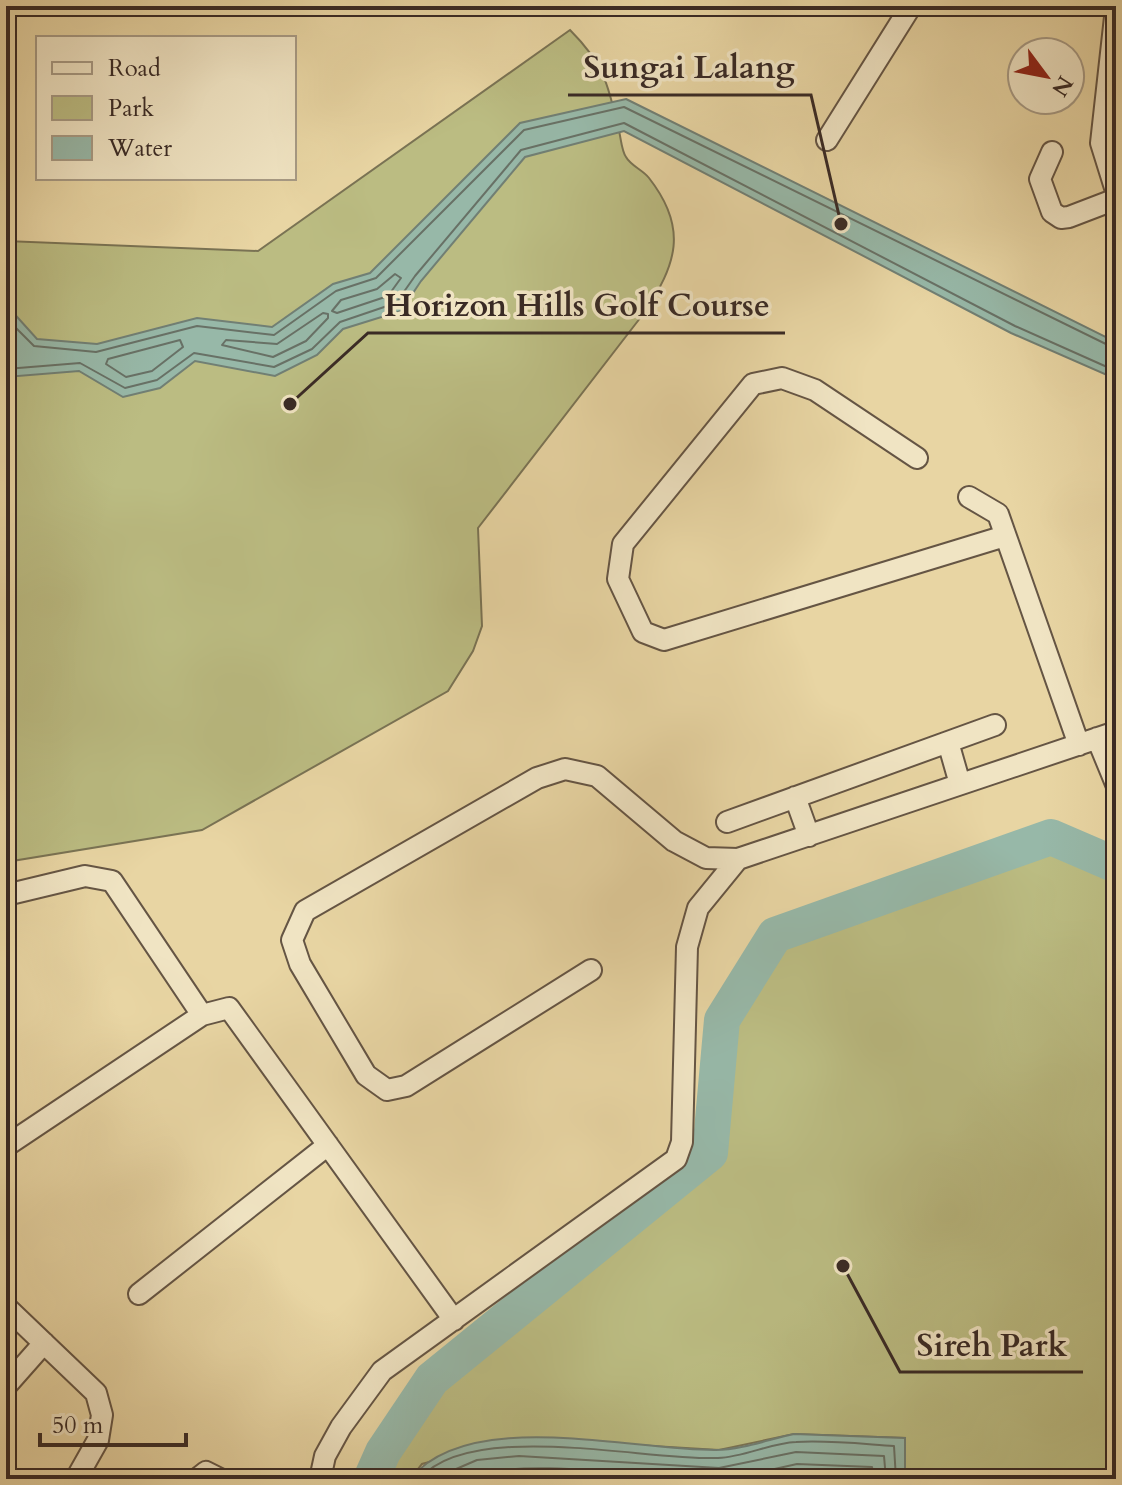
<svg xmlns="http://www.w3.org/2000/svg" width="1122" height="1485" viewBox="0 0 1122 1485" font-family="Cardo,serif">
  <rect width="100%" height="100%" fill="#e8d5a3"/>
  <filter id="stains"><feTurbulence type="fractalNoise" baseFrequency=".0025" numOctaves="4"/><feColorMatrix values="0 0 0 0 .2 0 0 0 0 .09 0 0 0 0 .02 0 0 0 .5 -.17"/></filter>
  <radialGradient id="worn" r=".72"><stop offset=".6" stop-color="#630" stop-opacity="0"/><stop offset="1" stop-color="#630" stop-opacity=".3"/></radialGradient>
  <!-- green -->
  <path fill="#bbbc82" stroke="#7a7354" stroke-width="2" d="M 570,30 C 603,63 608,83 618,127 C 621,136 621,150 626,157 C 631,166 643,170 649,178 C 689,229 676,265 644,313 L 478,528 L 482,626 L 473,651 L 448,691 L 202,830 L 6,862 L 6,241 L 258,251 Z
    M 1051,837 L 1116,865 L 1116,1479 L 903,1479 L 905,1438 L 794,1434 L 719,1450 L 519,1438 L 422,1464 L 410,1479 L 371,1479 L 383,1452 L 432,1379 L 710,1153 L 722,1020 L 775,935 Z"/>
  <!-- water -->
  <path fill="#97b8a8" stroke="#717f74" stroke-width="2" d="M 626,99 L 1116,342 L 1116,379 L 1011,333 L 624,131 L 525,157 L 421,281 L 401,311 L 343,329 L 317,355 L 275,376 L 195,361 L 160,388 L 123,397 L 79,371 L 6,377 L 6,311 L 10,309 L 37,339 L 97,344 L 197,318 L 272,327 L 333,284 L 370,273 L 520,123 Z
    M 794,1434 L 905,1438 L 905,1475 L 903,1479 L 410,1479 C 469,1406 632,1451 716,1450 C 741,1450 770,1439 794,1434 Z"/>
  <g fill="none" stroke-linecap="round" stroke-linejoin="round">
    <!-- shore -->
    <path stroke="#687166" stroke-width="2" d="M 395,274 L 401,278 L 388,296 L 337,313 L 332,311 L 341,300 L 377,289 Z
      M 323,313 L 328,314 L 328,318 L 306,341 L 273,357 L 222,345 L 226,340 L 277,344 Z
      M 6,318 L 34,346 L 96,352 L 197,326 L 274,335 L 336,291 L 376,278 L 524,130 L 624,107 L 1116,349
      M 180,340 L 183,347 L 152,371 L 126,377 L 106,364 L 108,359 Z
      M 6,369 L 80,363 L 125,388 L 157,380 L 194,353 L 274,367 L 312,349 L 340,322 L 396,303 L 415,276 L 521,150 L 624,123 L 1015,326 L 1116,371
      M 420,1479 C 469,1419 646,1461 718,1458 C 745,1457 770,1443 796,1442 C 828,1440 863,1444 894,1446 L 896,1479
      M 433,1479 L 477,1460 L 519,1456 L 719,1468 L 796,1452 L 884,1456 L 886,1479
      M 463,1479 C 515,1457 635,1475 696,1479
      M 729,1479 L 797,1464 L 872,1467 L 874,1479"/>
    <!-- river -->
    <path stroke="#97b8a8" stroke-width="36" d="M 371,1479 L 383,1452 L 432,1379 L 710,1153 L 722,1020 L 775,935 L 1051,837 L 1116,865"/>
    <defs>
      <path id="street" d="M 1116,8 L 1101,143 L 1116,191
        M 827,140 L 911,6
        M 1052,152 L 1040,179 L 1052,212 L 1061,218 L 1069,217 L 1116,199
        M 917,458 L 815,390 L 782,378 L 753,384 L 623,544 L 618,579 L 643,632 L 664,640 L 1005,536
        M 969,497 L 998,514 L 1079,745
        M 1097,738 L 1116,784
        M 948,742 L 960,784
        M 795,797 L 809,836
        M 727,822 L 995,725
        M 6,895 L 85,876 L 112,881 L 202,1015
        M 591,970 L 406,1086 L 387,1090 L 366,1075 L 300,964 L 292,940 L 305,911 L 537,778 L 565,769 L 597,776 L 674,841 L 706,858 L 738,859 L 1116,732
        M 6,1146 L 202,1015 L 229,1008 L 454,1320
        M 139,1294 L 328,1145
        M 6,1307 L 96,1393 L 102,1415 L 98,1440 L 76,1479
        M 6,1386 L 44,1343
        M 197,1479 L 206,1472 L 220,1479
        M 320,1479 L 325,1456 L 341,1427 L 382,1371 L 676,1159 L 682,1142 L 687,947 L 698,908 L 738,859"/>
    </defs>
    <!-- street casing -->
    <use href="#street" stroke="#655544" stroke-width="24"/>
    <!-- street -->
    <use href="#street" stroke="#f0e4c3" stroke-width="20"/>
  </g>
  <!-- callouts -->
  <path fill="none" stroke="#392a25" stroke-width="3" d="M841 224L811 95H568M290 404L368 333H785M843 1266L900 1372H1083"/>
  <g fill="#392a25" stroke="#f0e4c3" stroke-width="3">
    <circle cx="841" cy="224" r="8"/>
    <circle cx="290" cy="404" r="8"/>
    <circle cx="843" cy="1266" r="8"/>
  </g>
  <g font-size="32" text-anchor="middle" font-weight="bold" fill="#392a25" stroke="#f0e4c3" stroke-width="7" stroke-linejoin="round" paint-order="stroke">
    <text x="689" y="78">Sungai Lalang</text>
    <text x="577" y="316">Horizon Hills Golf Course</text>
    <text x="992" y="1356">Sireh Park</text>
  </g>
  <!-- margin -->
  <rect width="1122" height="1485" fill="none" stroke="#e8d5a3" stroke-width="32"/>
  <rect x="8" y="8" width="1106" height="1469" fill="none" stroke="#392a25" stroke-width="4"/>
  <rect x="16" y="16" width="1090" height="1453" fill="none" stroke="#392a25" stroke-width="2"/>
  <!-- legend -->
  <rect x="36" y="36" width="260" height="144" fill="#f0e4c3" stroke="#a79a84" stroke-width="2"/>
  <rect x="52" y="62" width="40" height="12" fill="#f0e4c3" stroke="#a79a84" stroke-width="2"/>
  <text x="108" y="76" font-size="24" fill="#392a25">Road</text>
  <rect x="52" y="96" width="40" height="24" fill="#bbbc82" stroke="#a79a84" stroke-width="2"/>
  <text x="108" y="116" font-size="24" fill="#392a25">Park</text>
  <rect x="52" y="136" width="40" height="24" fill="#97b8a8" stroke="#a79a84" stroke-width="2"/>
  <text x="108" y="156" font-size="24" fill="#392a25">Water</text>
  <!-- north arrow -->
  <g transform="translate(1046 76) rotate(122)"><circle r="38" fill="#f0e4c3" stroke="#a79a84" stroke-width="2"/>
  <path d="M0-6L14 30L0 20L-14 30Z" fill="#8f2418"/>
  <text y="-12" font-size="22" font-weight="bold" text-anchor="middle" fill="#392a25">N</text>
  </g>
  <!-- scale -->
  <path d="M40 1433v12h146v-12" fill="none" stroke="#392a25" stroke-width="4"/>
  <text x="52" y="1433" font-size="24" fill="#392a25" stroke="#f0e4c3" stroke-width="6" paint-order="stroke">50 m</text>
  <rect width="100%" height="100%" filter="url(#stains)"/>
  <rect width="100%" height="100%" fill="url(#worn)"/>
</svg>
